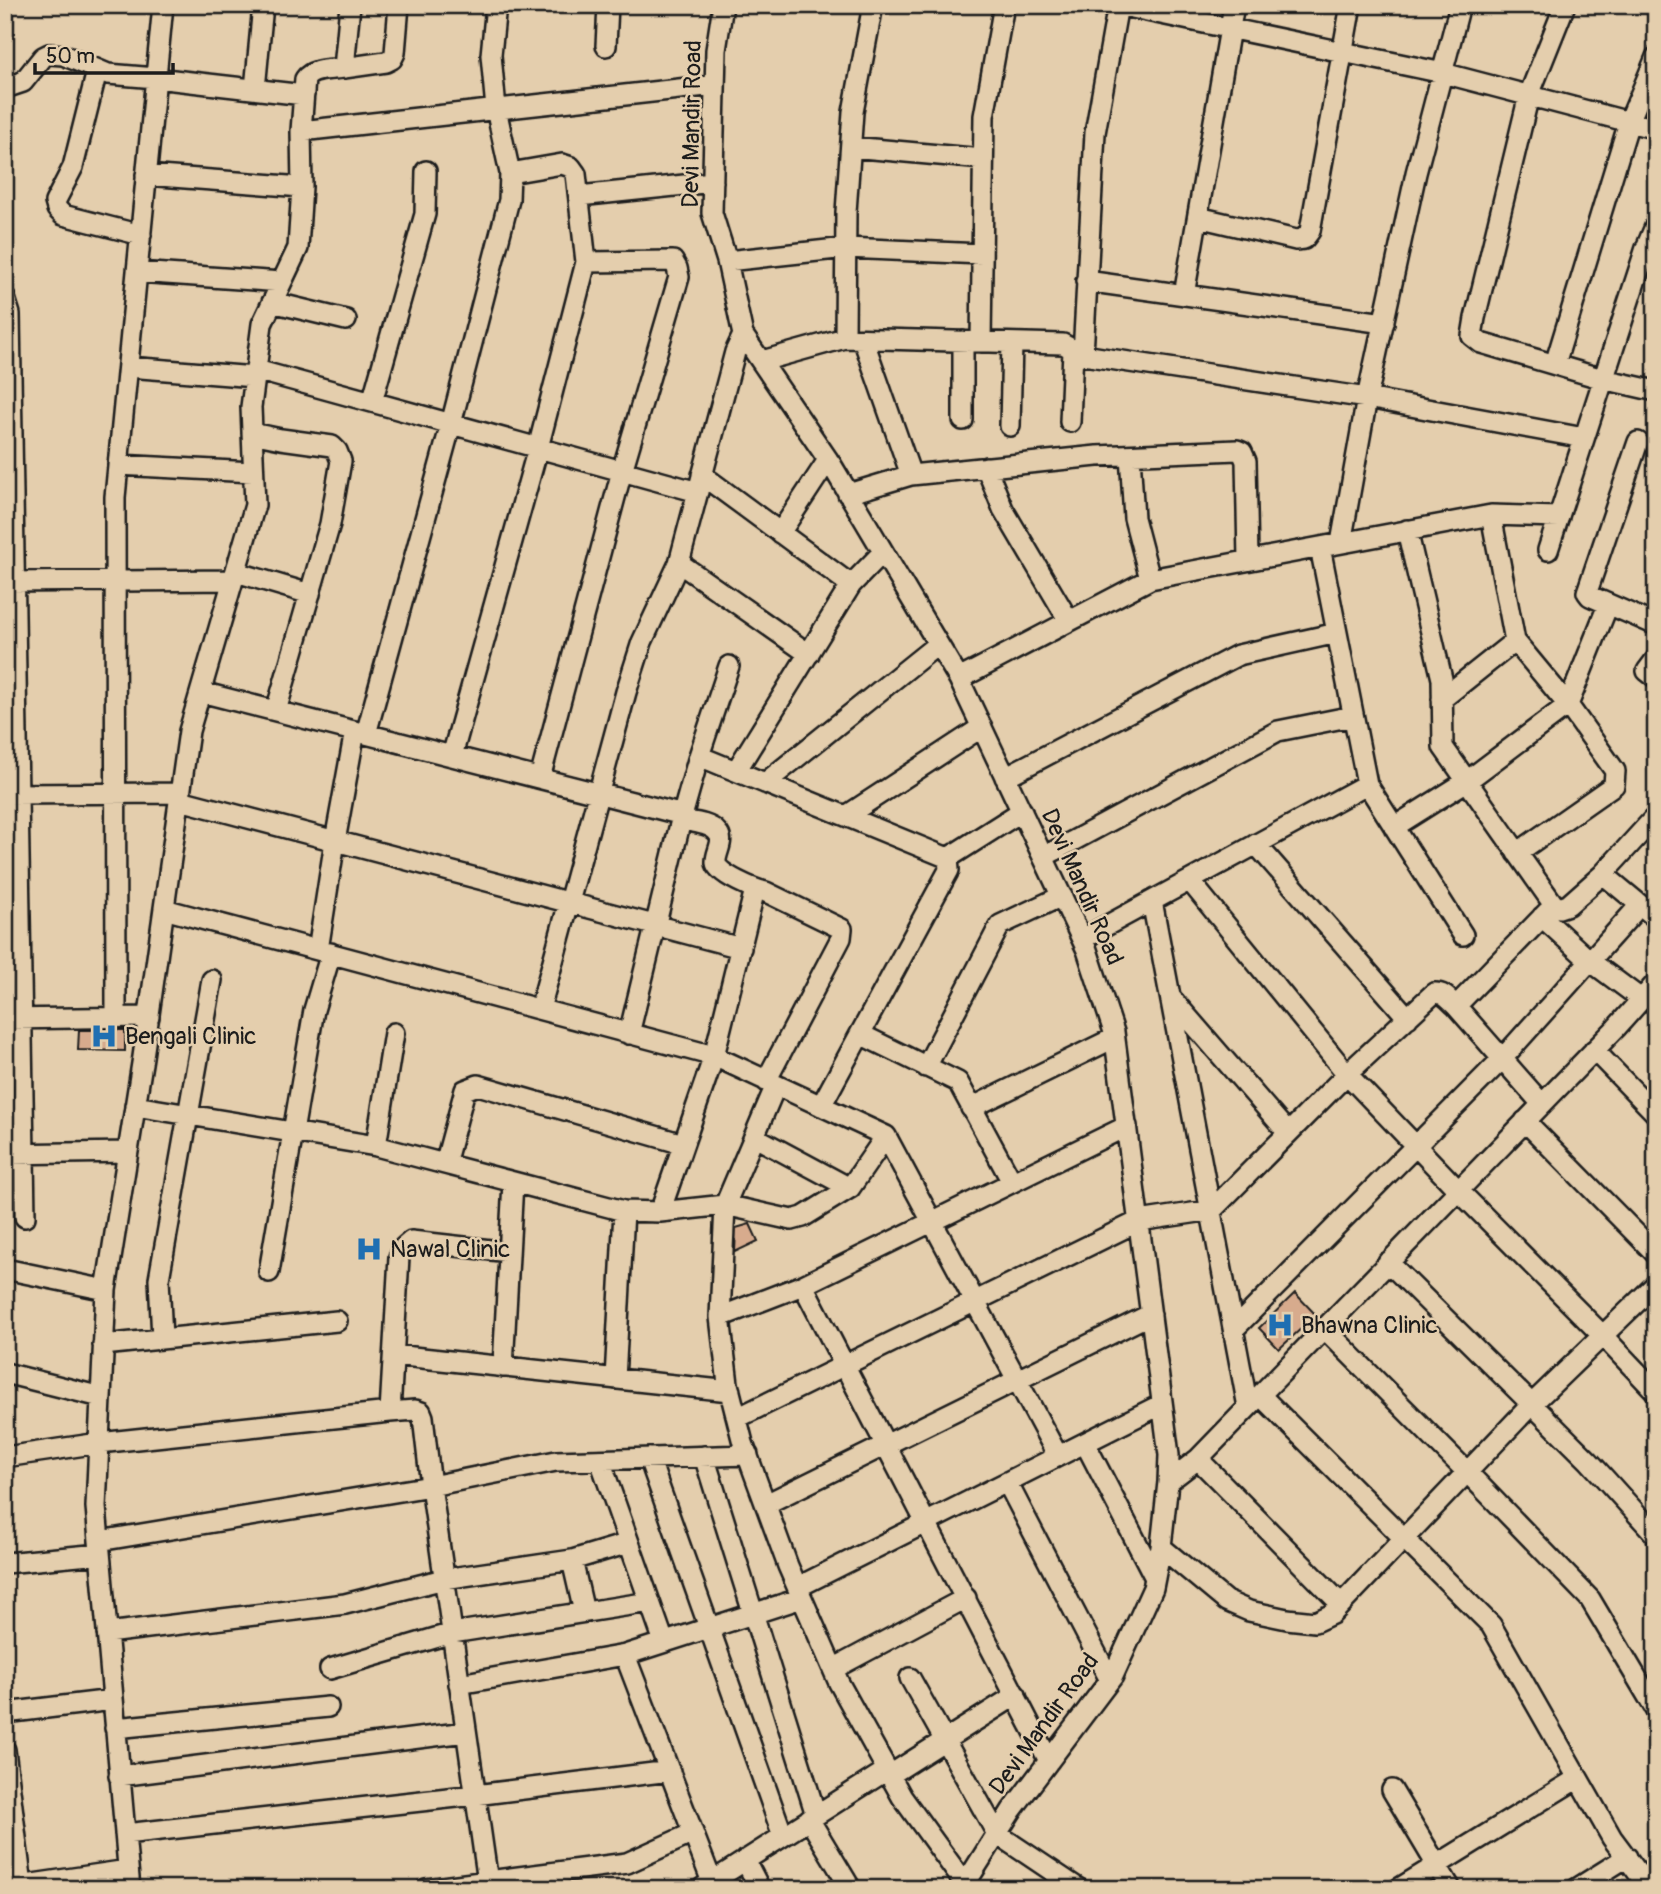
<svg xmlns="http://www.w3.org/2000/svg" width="1661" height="1894" viewBox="0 0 1661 1894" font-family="Pangolin,sans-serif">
  <rect width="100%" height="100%" fill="#e4cead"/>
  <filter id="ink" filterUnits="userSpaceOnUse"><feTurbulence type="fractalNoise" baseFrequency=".0143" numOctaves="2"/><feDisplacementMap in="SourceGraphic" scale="14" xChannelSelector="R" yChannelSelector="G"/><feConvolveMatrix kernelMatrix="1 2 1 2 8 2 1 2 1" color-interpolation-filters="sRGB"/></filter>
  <g filter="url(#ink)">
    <!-- building -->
    <path fill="#d7ab8d" stroke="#1c1c1c" stroke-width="2" d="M 79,1030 L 125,1030 L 125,1051 L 78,1050 Z
      M 750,1224 L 758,1241 L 735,1252 L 736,1228 Z
      M 1295,1293 L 1316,1315 L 1279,1349 L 1259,1328 Z"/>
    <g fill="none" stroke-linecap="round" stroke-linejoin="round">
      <defs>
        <path id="minor" d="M 723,5 L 716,50 L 712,213 L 727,261 L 743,335 L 831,464 L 959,679 L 1087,950 L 1114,1032 L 1169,1455 L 1168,1482 L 1161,1547 L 1153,1588 L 1113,1676 L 1012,1810 L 962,1889
          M 1118,5 L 1443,73 L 1656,129
          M 1565,5 L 1529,95 L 1475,318 L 1472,336 L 1481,343 L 1603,379 L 1656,391
          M 606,46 L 608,5
          M 344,68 L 386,62 L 392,59 L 395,53 L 399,5
          M 97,71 L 73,167 L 55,202 L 57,209 L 63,215 L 141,235
          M 5,88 L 23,82 L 43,57 L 49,54 L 63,55 L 108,74 L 156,78 L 304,95
          M 255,89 L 263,5
          M 301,131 L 715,85
          M 851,147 L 983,159
          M 146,175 L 302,187
          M 579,196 L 713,182
          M 1198,217 L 1296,240 L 1304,239 L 1310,231 L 1351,5
          M 727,261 L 846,248 L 982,254
          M 137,272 L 282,282
          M 1086,281 L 1384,323
          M 1184,295 L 1234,5
          M 5,298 L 10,314 C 17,615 22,916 25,1217
          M 272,302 L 346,320
          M 845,338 L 846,212 L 853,112 L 873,5
          M 863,339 L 911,475
          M 981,342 L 984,116 L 1004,5
          M 1083,355 L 1095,133 L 1118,5
          M 762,361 L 845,338 L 1063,344 L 1083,355 L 1367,398 L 1584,438
          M 1555,364 L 1629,122 L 1656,57
          M 128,367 L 255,377
          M 256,370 L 698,492
          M 372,402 L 425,214 L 426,171
          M 963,420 L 963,341
          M 1070,422 L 1073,350
          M 1010,426 L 1012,343
          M 252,433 L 281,439 L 332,446 L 337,451 L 341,461 L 330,524 L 276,711
          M 1638,442 L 1587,592 L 1590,596 L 1656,625
          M 1130,455 L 1134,518 L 1150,579
          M 118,465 L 253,472
          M 986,467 L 1003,509 L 1069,621
          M 702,475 L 851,585
          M 848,494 L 911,475 L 1097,456 L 1237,450 L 1242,452 L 1246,461 L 1248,560
          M 1407,530 L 1442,679 L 1443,747 L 1554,905
          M 780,533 L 828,460
          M 1341,543 L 1367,398 L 1416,173 L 1460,5
          M 1320,547 L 1367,784 L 1463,935
          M 1548,550 L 1646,248 L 1656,224
          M 679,563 L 809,654
          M 236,572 L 310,594
          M 6,582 L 233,580
          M 1515,641 L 1568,705 L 1615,771 L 1614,785 L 1517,853
          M 1656,659 L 1647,671 L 1656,678
          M 959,679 L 1150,579 L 1491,515 L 1559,517
          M 201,692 L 683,815
          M 1442,699 L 1515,641 L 1491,515
          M 366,734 L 451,424 L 509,200 L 510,173 L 496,109 L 491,55 L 496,5
          M 452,756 L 538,448 L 586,262 L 576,174 L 571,167 L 562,164 L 510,173
          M 699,756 L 948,858 L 1022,811
          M 736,771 L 851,585 L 883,552
          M 1005,777 L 1238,655 L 1337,633
          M 540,778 L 622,471 L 679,277 L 677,268 L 673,261 L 586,262
          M 765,783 L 938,644
          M 5,794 L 181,793
          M 180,800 L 741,948
          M 846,816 L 982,727
          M 681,820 C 691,822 710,823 717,832 C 726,841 715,852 716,863 C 717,874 756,890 766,892 L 842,929 L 841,938 L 766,1081
          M 1394,827 L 1467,781 L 1568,705 L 1608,605
          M 1256,844 L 1408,1018
          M 1043,857 L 1278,731 L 1353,716
          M 1603,874 L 1656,918
          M 1190,881 L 1347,1074 L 1458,1190 L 1603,1336 L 1656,1392
          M 1152,901 L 1248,1407
          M 164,909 L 714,1056 L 886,1136 L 1058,1456
          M 1542,917 L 1590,961 L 1641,999
          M 1082,939 L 1367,784
          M 318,950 L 335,841 L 355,731
          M 1172,999 L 1288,1133
          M 1456,1006 L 1554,905 L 1559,908 L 1568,905 L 1603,874 L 1656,816
          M 540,1009 L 626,692 L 642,642 L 679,563 L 735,352 L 743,335
          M 116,1017 L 115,497 L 163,5
          M 5,1019 L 149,1017
          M 629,1034 L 681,820 L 699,756 L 729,666
          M 860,1034 L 958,1082 L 1012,1182
          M 1594,1050 L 1656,1114
          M 926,1067 L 1000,925 L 1062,896
          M 776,1085 L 725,1205 L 720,1317 L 728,1384 L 743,1443 L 788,1566 L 839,1683 L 902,1797 L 965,1884 L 972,1889
          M 135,1106 L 376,1146 L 624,1211 L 660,1212 L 725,1205 L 792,1220 L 803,1217 L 850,1188 L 886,1136
          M 821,1106 L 949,870 L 948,858
          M 971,1108 L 1114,1038
          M 1525,1121 L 1656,1254
          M 755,1137 L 850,1188
          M 376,1146 L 394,1033
          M 5,1154 L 128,1152
          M 445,1164 L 465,1090 L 478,1085 L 683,1144
          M 660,1212 L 714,1056 L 755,889
          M 1388,1262 L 1589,1461 L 1656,1535
          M 5,1269 L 106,1290
          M 269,1272 L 314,1010 L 331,953
          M 803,1285 L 1049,1761
          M 720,1317 L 803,1285 L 1127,1126
          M 1324,1328 L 1467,1472 L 1590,1599 L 1656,1710
          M 1234,1329 L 1502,1059 L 1640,905
          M 162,1338 L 159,1279 L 212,980
          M 103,1345 L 337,1321
          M 394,1355 L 730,1391
          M 503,1367 L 513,1182
          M 5,1373 L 101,1397
          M 615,1379 L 624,1211
          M 1260,1395 L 1491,1625 L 1612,1838 L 1650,1889
          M 390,1412 L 399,1257 L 404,1247 L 411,1241 L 509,1252
          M 737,1418 L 1139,1221 L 1212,1210 L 1347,1074 L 1434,993 C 1444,992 1449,1000 1456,1006 L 1542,1104
          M 1085,1443 L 1155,1578
          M 704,1456 L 816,1815
          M 5,1457 L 99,1443 L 390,1412 L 415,1410 L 421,1412 L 423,1417 L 431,1486 L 489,1889
          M 649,1458 L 783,1836
          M 1198,1459 L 1341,1604
          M 600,1460 L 664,1642
          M 1007,1482 L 1110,1680
          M 1168,1482 L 1198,1459 L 1616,1028 L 1656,983
          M 766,1504 L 1151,1314
          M 99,1541 L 431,1486 L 556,1461 L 748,1455
          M 1161,1547 L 1226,1601 L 1249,1611 L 1287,1619 L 1315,1622 L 1332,1614 L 1532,1404 L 1656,1284
          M 572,1560 L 584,1612
          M 5,1563 L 100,1554
          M 798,1587 L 1162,1404
          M 107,1633 L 345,1604 L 444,1579 L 572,1560 L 629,1543
          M 625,1655 L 712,1882
          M 330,1669 L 452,1633 L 650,1602
          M 833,1669 L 966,1598
          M 910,1678 L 997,1834 L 1079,1889
          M 459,1684 L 625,1655 L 802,1598
          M 5,1713 L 113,1700
          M 115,1728 L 328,1707
          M 5,1750 L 22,1886
          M 890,1775 L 1016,1695
          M 119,1776 L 466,1732
          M 1392,1790 L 1451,1889
          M 809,1819 L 851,1889
          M 125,1834 L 475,1795 L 670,1771
          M 745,1860 L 760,1889
          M 5,1888 L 128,1870
          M 702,1888 L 887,1770
          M 130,1889 L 96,1507 L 106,1290 L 143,1057 L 189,731 L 255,505 L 251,407 L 262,324 L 298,248 L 302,187 L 301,131 L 305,79 C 313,68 331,70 344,68 L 350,5
          M 426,1889 L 627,1863 L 693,1833
          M 1398,1889 L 1578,1778
          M 1576,1889 L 1627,1857"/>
      </defs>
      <!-- minor casing -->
      <use href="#minor" stroke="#1c1c1c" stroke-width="24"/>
      <!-- minor -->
      <use href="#minor" stroke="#e4cead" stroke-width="19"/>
    </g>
  </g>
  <!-- icons -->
  <defs>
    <symbol id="hospital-bare" viewBox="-9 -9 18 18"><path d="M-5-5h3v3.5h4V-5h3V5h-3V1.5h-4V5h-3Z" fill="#1f6fb2" stroke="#e4cead" stroke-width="2.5" paint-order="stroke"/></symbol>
  </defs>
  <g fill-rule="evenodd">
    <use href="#hospital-bare" x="85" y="1017" width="38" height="38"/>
    <use href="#hospital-bare" x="350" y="1230" width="38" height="38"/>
    <use href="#hospital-bare" x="1261" y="1306" width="38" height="38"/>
  </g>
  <g text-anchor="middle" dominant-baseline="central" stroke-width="5" stroke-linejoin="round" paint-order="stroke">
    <!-- street labels -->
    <g font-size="24" fill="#1c1c1c" stroke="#e4cead">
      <text transform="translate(692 124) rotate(-89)">Devi Mandir Road</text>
      <text transform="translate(1082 887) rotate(66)">Devi Mandir Road</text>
      <text transform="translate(1044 1724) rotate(-54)">Devi Mandir Road</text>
    </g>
    <!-- poi labels -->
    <g font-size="24" fill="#1c1c1c" stroke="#e4cead" text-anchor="start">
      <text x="125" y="1036">Bengali Clinic</text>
      <text x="390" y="1249">Nawal Clinic</text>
      <text x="1301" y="1325">Bhawna Clinic</text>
    </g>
  </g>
  <!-- margin -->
  <rect width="1661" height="1894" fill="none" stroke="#e4cead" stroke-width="28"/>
  <rect x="14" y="14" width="1633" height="1866" fill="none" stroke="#1c1c1c" stroke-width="2.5" filter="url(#ink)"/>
  <!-- scale -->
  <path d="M35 63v10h138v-10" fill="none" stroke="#1c1c1c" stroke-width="3.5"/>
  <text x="46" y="63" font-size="21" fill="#1c1c1c" stroke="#e4cead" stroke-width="5" paint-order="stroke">50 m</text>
</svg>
